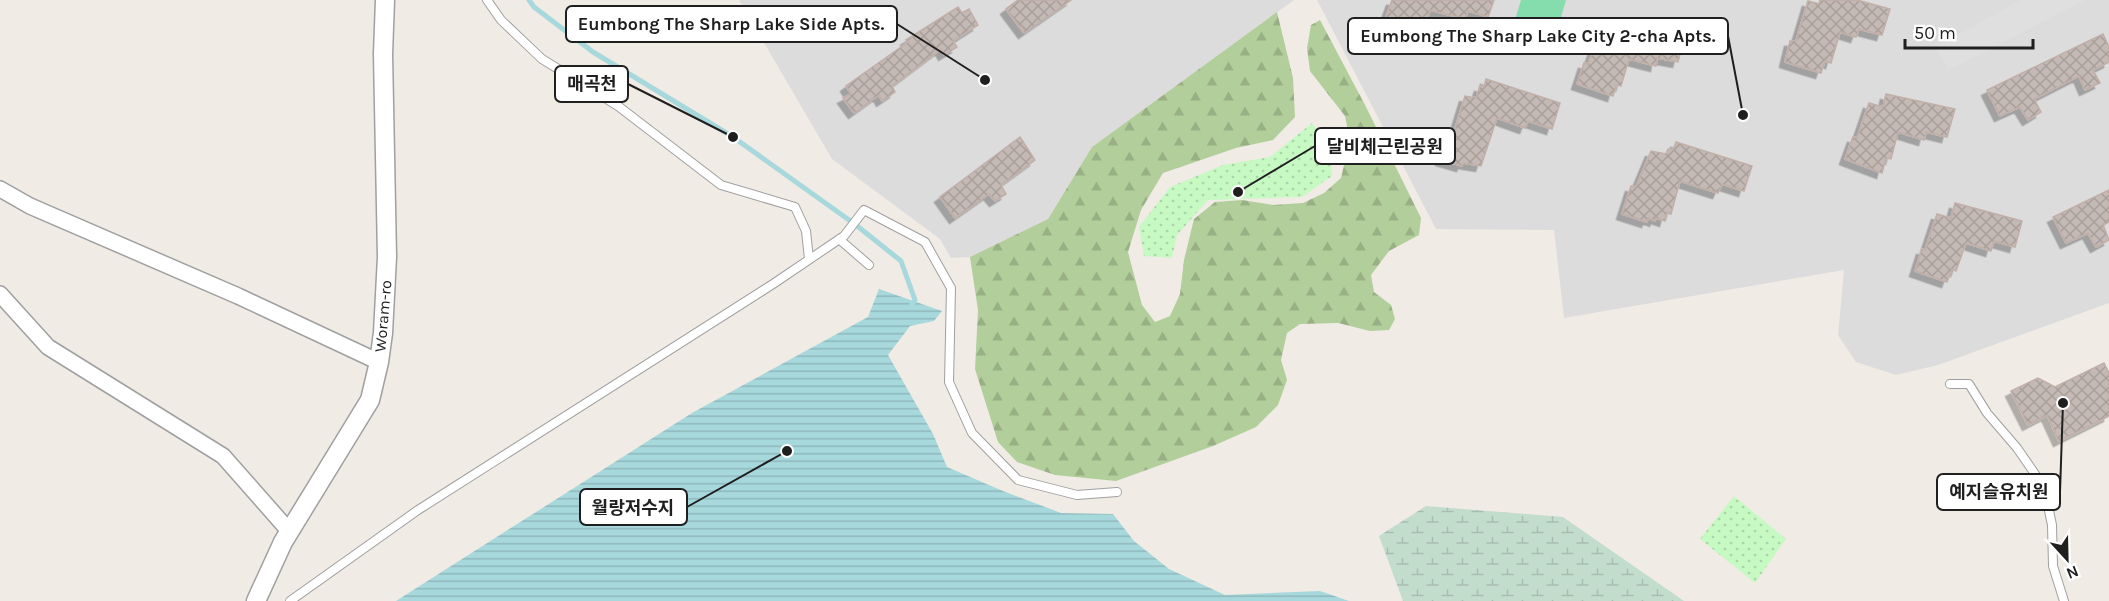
<svg xmlns="http://www.w3.org/2000/svg" width="2109" height="601" viewBox="0 0 2109 601" font-family="Karla,'Noto Sans KR',sans-serif">
  <defs>
    <pattern id="forest-firs" width="22" height="20" patternUnits="userSpaceOnUse" patternTransform="scale(1.5)"><rect width="22" height="20" fill="#b2ce9b"/><path d="M5 1l3.5 6h-7zM16 11l3.5 6h-7z" fill="#99b085"/></pattern>
    <pattern id="wetland-marsh" width="20" height="14" patternUnits="userSpaceOnUse" patternTransform="scale(1.5)"><rect width="20" height="14" fill="#c3ddcd"/><path d="M1 5h8M5 5V1M11 12h8M15 12V8" fill="none" stroke="#a7bdb0"/></pattern>
    <pattern id="park-dots" width="8" height="8" patternUnits="userSpaceOnUse" patternTransform="scale(1.5)"><rect width="8" height="8" fill="#c7f9c3"/><path d="M2 2h.1M6 6h.1" fill="none" stroke="#aad5a7" stroke-width="1.8" stroke-linecap="round"/></pattern>
    <pattern id="water-rules" width="6" height="5" patternUnits="userSpaceOnUse" patternTransform="scale(1.5)"><rect width="6" height="5" fill="#a7d8dc"/><path d="M0 2.5h6" fill="none" stroke="#8fb9bc"/></pattern>
    <pattern id="building-cross-hatch" width="8" height="8" patternUnits="userSpaceOnUse" patternTransform="scale(1.5)"><rect width="8" height="8" fill="#c4b9b5"/><path d="M0 0l8 8M0 8l8-8" fill="none" stroke="#a89f9b"/></pattern>
    <filter id="shadow"><feDropShadow dx="-5.5" dy="5.5" stdDeviation="0" flood-color="#0004"/></filter>
  </defs>
  <rect width="100%" height="100%" fill="#f0ebe5"/>
  <!-- residential -->
  <path fill="#dddcdc" d="M 739,0 L 1294,0 L 1092,147 L 1048,219 L 970,257 L 951,258 L 940,239 L 832,159 Z
    M 1317,0 L 2109,0 L 2109,303 L 1938,365 L 1896,375 L 1856,362 L 1838,335 L 1844,270 L 1564,318 L 1554,230 L 1436,229 Z"/>
  <!-- forest -->
  <path fill="url(#forest-firs)" d="M 1277,12 L 1293,78 L 1295,117 L 1273,140 L 1236,148 L 1163,173 L 1141,210 L 1128,252 L 1142,305 L 1155,322 L 1170,316 L 1180,294 L 1184,260 L 1194,219 L 1215,202 L 1242,200 L 1273,205 L 1303,203 L 1324,193 L 1341,178 L 1350,140 L 1345,116 L 1310,71 L 1307,48 L 1311,25 L 1320,20 L 1365,105 L 1421,218 L 1419,235 L 1389,251 L 1371,275 L 1374,292 L 1391,305 L 1395,319 L 1389,330 L 1370,331 L 1338,323 L 1300,324 L 1287,333 L 1281,360 L 1287,380 L 1278,405 L 1256,427 L 1213,446 L 1116,481 L 1055,475 L 1017,462 L 998,442 L 975,369 L 978,310 L 970,257 L 1048,219 L 1092,147 Z"/>
  <!-- wetland -->
  <path fill="url(#wetland-marsh)" d="M 1426,506 L 1563,517 L 1684,601 L 1403,601 L 1379,536 Z"/>
  <!-- park -->
  <path fill="url(#park-dots)" d="M 1312,123 L 1329,145 L 1332,176 L 1302,197 L 1208,200 L 1177,235 L 1172,258 L 1144,256 L 1139,227 L 1170,187 L 1223,165 L 1270,157 Z
    M 1734,496 L 1786,539 L 1755,583 L 1700,539 Z"/>
  <!-- pitch -->
  <path fill="#85ddae" d="M 1521,0 L 1566,0 L 1551,52 L 1509,40 Z"/>
  <!-- parking -->
  <path fill="#dfdfdf" d="M 2021,0 L 2086,0 L 1949,70 L 1935,47 Z"/>
  <!-- water -->
  <path fill="url(#water-rules)" d="M 879,289 L 942,311 L 934,321 L 910,326 L 888,355 L 933,434 L 947,467 L 1003,491 L 1061,513 L 1113,514 L 1134,541 L 1169,569 L 1225,595 L 1320,591 L 1349,601 L 396,601 L 692,413 L 868,317 Z"/>
  <g fill="none" stroke-linecap="round" stroke-linejoin="round">
    <!-- stream -->
    <path stroke="#a7d8dc" stroke-width="5" d="M 529,0 L 534,7 L 593,52 L 733,137 L 856,225 L 901,261 L 915,300 L 911,306"/>
  </g>
  <!-- building -->
  <path fill="url(#building-cross-hatch)" stroke="#c1afa8" stroke-width="1.5" filter="url(#shadow)" d="M 1018,0 L 1071,0 L 1024,33 L 1006,9 Z
    M 1392,0 L 1494,0 L 1488,17 L 1468,11 L 1465,19 L 1430,10 L 1420,44 L 1412,41 L 1410,44 L 1380,33 Z
    M 1820,0 L 1857,0 L 1890,9 L 1882,35 L 1859,29 L 1856,37 L 1840,32 L 1831,63 L 1825,61 L 1821,73 L 1785,62 L 1790,41 L 1796,41 L 1808,1 L 1819,4 Z
    M 958,7 L 962,13 L 969,9 L 978,25 L 953,41 L 957,47 L 944,55 L 941,49 L 892,86 L 895,92 L 882,101 L 879,95 L 854,113 L 843,98 L 851,94 L 846,86 L 908,42 L 906,40 Z
    M 1619,19 L 1685,35 L 1678,62 L 1657,58 L 1656,66 L 1629,59 L 1621,86 L 1616,85 L 1613,96 L 1577,84 L 1584,63 L 1588,64 L 1601,30 L 1615,33 Z
    M 2103,34 L 2109,47 L 2109,62 L 2093,70 L 2100,83 L 2085,90 L 2079,76 L 2034,99 L 2041,112 L 2028,120 L 2020,107 L 2000,116 L 1987,90 Z
    M 1486,79 L 1560,103 L 1552,129 L 1528,121 L 1525,128 L 1497,118 L 1481,166 L 1463,163 L 1462,166 L 1441,160 L 1449,131 L 1454,132 L 1465,96 L 1476,98 L 1480,86 L 1484,87 Z
    M 1886,94 L 1955,109 L 1947,137 L 1926,132 L 1924,140 L 1898,132 L 1891,159 L 1886,158 L 1882,173 L 1845,159 L 1853,137 L 1857,138 L 1869,103 L 1883,107 Z
    M 1020,137 L 1035,160 L 1001,185 L 1006,194 L 995,201 L 989,194 L 955,218 L 940,197 Z
    M 1676,142 L 1752,166 L 1744,191 L 1722,184 L 1718,193 L 1680,181 L 1671,214 L 1667,213 L 1665,221 L 1656,218 L 1655,221 L 1648,218 L 1647,222 L 1622,214 L 1631,186 L 1636,187 L 1651,151 L 1666,154 L 1668,149 L 1673,150 Z
    M 2109,190 L 2109,222 L 2103,225 L 2109,240 L 2096,247 L 2088,233 L 2066,243 L 2053,217 Z
    M 1955,203 L 2022,221 L 2015,247 L 1994,241 L 1991,251 L 1966,243 L 1956,271 L 1952,269 L 1947,282 L 1915,271 L 1922,249 L 1925,250 L 1937,214 L 1951,218 Z
    M 2104,363 L 2109,373 L 2109,416 L 2059,441 L 2047,415 L 2028,425 L 2011,391 L 2038,378 L 2055,387 Z"/>
  <g fill="none" stroke-linecap="round" stroke-linejoin="round">
    <defs>
      <path id="service" d="M 487,0 L 501,20 L 542,59 L 618,106 L 721,185 L 795,207 L 806,231 L 809,259
        M 839,239 L 869,265
        M 1950,384 L 1969,384 L 1987,413 L 2017,448 L 2044,487 L 2052,525 L 2053,566 L 2064,601
        M 290,601 L 418,510 L 773,284 L 844,236 L 864,210 L 925,242 L 951,288 L 949,382 L 972,433 L 1018,480 L 1077,495 L 1117,492"/>
      <path id="minor" d="M 0,189 L 30,206 L 238,296 L 379,362
        M 0,294 L 48,347 L 223,456 L 290,532"/>
      <path id="tertiary" d="M 256,601 L 283,542 L 370,400 L 379,362 L 383,333 L 387,257 L 383,54 L 385,0"/>
    </defs>
    <!-- service casing -->
    <use href="#service" stroke="#a0a0a0" stroke-width="10"/>
    <!-- minor casing -->
    <use href="#minor" stroke="#a0a0a0" stroke-width="18"/>
    <!-- tertiary casing -->
    <use href="#tertiary" stroke="#a0a0a0" stroke-width="21"/>
    <!-- service -->
    <use href="#service" stroke="#fff" stroke-width="8"/>
    <!-- minor -->
    <use href="#minor" stroke="#fff" stroke-width="15"/>
    <!-- tertiary -->
    <use href="#tertiary" stroke="#fff" stroke-width="18"/>
  </g>
  <g text-anchor="middle" dominant-baseline="central" stroke-width="6" stroke-linejoin="round" paint-order="stroke">
    <!-- street labels -->
    <g font-size="16" fill="#1f1f1f" stroke="#fff">
      <text transform="translate(383 316) rotate(-85)">Woram-ro</text>
    </g>
  </g>
  <!-- callouts -->
  <path fill="none" stroke="#1f1f1f" stroke-width="2" d="M985 80L897 24M1743 115L1728 36M733 137L628 84M1238 192L1315 146M2063 403L2060 492M787 451L687 507"/>
  <g fill="#1f1f1f" stroke="#fff" stroke-width="2">
    <circle cx="985" cy="80" r="6"/>
    <circle cx="1743" cy="115" r="6"/>
    <circle cx="733" cy="137" r="6"/>
    <circle cx="1238" cy="192" r="6"/>
    <circle cx="2063" cy="403" r="6"/>
    <circle cx="787" cy="451" r="6"/>
  </g>
  <g fill="#fff" stroke="#1f1f1f" stroke-width="2">
    <rect x="566" y="6" width="331" height="36" rx="6"/>
    <rect x="1348" y="18" width="380" height="36" rx="6"/>
    <rect x="555" y="66" width="73" height="36" rx="6"/>
    <rect x="1315" y="128" width="140" height="36" rx="6"/>
    <rect x="1937" y="474" width="123" height="36" rx="6"/>
    <rect x="580" y="489" width="107" height="36" rx="6"/>
  </g>
  <g font-size="18" text-anchor="middle" font-weight="bold" fill="#1f1f1f">
    <text x="731" y="30">Eumbong The Sharp Lake Side Apts.</text>
    <text x="1538" y="42">Eumbong The Sharp Lake City 2-cha Apts.</text>
    <text x="592" y="90">매곡천</text>
    <text x="1385" y="153">달비체근린공원</text>
    <text x="1999" y="498">예지슬유치원</text>
    <text x="633" y="514">월랑저수지</text>
  </g>
  <!-- north arrow -->
  <g transform="translate(2067 559) rotate(158)" stroke="#ffffff" stroke-width="4.5" paint-order="stroke">
  <path d="M0-4.5L10 22L0 15L-10 22Z" fill="#1f1f1f"/>
  <text y="-9" font-size="16" font-weight="bold" text-anchor="middle" fill="#1f1f1f">N</text>
  </g>
  <!-- scale -->
  <path d="M1905 39v9h128v-9" fill="none" stroke="#1f1f1f" stroke-width="3"/>
  <text x="1914" y="39" font-size="18" fill="#1f1f1f" stroke="#ffffff" stroke-width="4.5" paint-order="stroke">50 m</text>
</svg>
